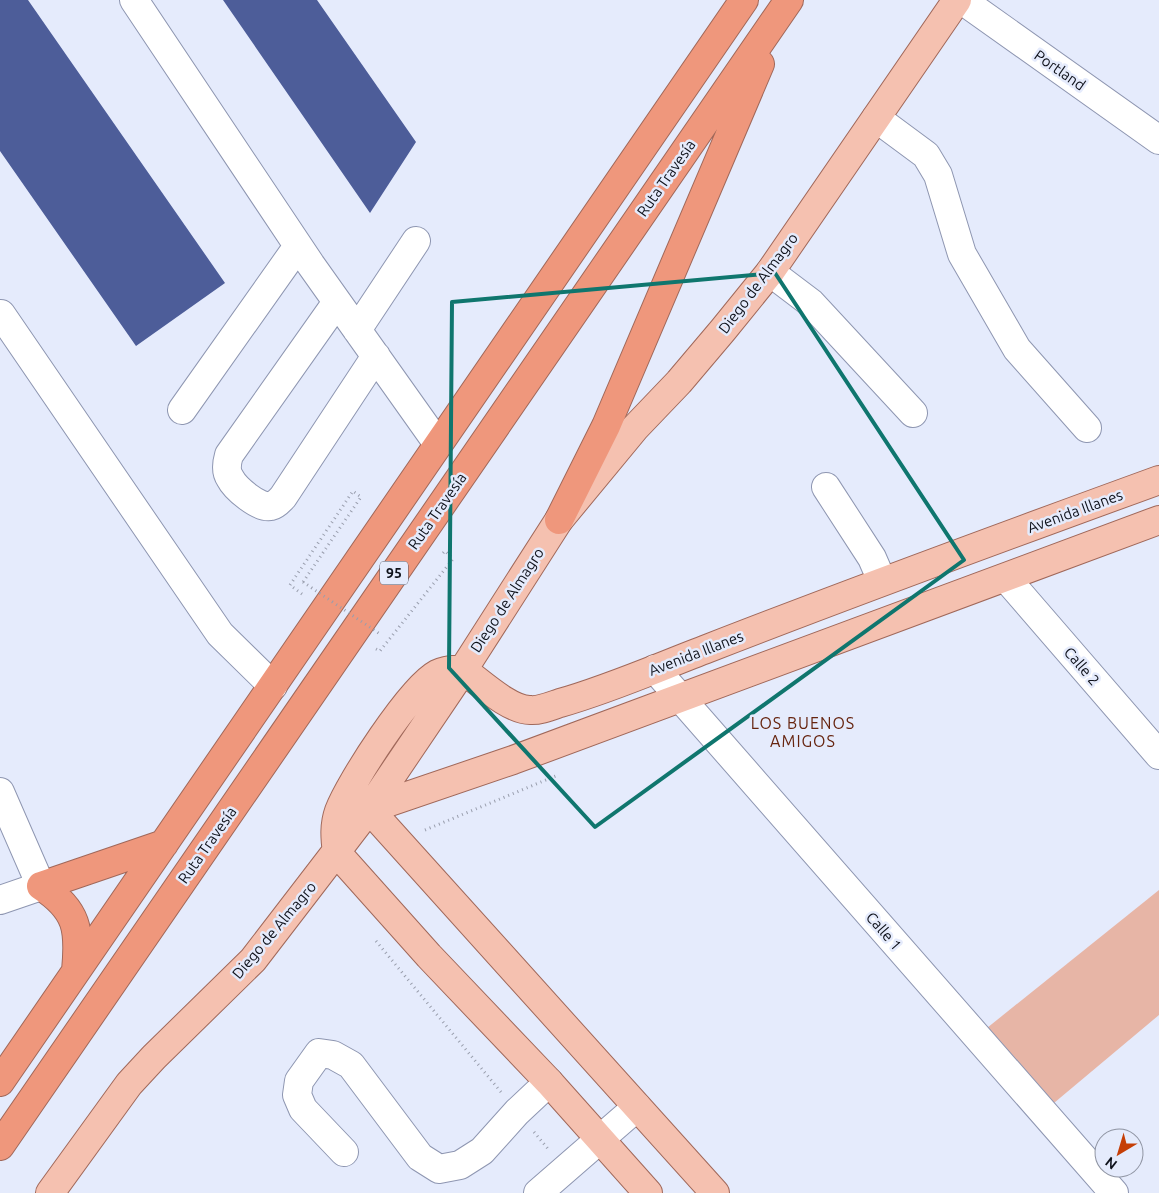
<svg xmlns="http://www.w3.org/2000/svg" width="1159" height="1193" viewBox="0 0 1159 1193" font-family="Ubuntu,sans-serif">
  <rect width="100%" height="100%" fill="#e5ebfc"/>
  <!-- green -->
  <path fill="#e7b5a6" d="M 1159,890 L 1159,1015 L 1048,1108 L 982,1032 Z"/>
  <!-- building -->
  <path fill="#4d5d99" d="M 0,0 L 28,0 L 225,283 L 136,346 L 0,151 Z
    M 223,0 L 317,0 L 416,142 L 370,213 Z"/>
  <g fill="none" stroke-linecap="round" stroke-linejoin="round">
    <defs>
      <path id="minor" d="M 134,0 L 311,265 L 438,444
        M 962,0 L 1159,140
        M 876,118 L 926,155 L 938,175 L 962,254 L 1017,349 L 1087,428
        M 770,272 L 811,303 L 913,413
        M 337,302 L 229,455 C 227,462 225,471 230,478 C 235,488 259,509 271,506 C 276,505 280,500 283,497 L 376,356
        M 1,314 L 220,634 L 273,686
        M 357,330 L 416,241
        M 182,410 L 298,246
        M 826,487 L 872,558 L 882,581
        M 1006,578 L 1159,755
        M 655,669 L 1114,1193
        M 0,792 L 41,886 L 0,900
        M 344,1152 L 303,1109 L 297,1095 L 299,1081 L 319,1053 L 333,1055 L 351,1065 L 420,1157 L 439,1169 L 460,1165 L 482,1151 L 517,1112 L 549,1082
        M 538,1193 L 637,1107"/>
      <path id="major" d="M 369,809 L 513,760 L 1159,520
        M 369,809 L 715,1193
        M 337,853 C 335,838 334,825 339,811 C 350,782 411,688 437,674 C 445,670 454,669 463,670 C 480,682 509,710 530,710 C 539,711 551,706 560,703 C 610,689 659,667 709,648 C 858,590 1008,535 1159,480
        M 337,853 L 429,956 L 549,1082 L 648,1193
        M 50,1193 L 129,1084 L 154,1057 L 253,960 L 369,809 L 463,670 L 559,520 L 635,428 L 679,382 L 723,330 L 770,272 L 957,0"/>
      <path id="highway" d="M 559,520 L 606,426 L 760,64
        M 41,886 L 164,844
        M 41,886 C 78,910 80,930 76,971
        M 0,1082 L 744,0
        M 0,1146 L 789,0"/>
    </defs>
    <!-- minor casing -->
    <use href="#minor" stroke="#8e96b1" stroke-width="30"/>
    <!-- major casing -->
    <use href="#major" stroke="#a0685a" stroke-width="30"/>
    <!-- highway casing -->
    <use href="#highway" stroke="#a0685a" stroke-width="30"/>
    <!-- path -->
    <path stroke="#999ead" stroke-width="3" stroke-dasharray="1 4" stroke-linecap="butt" d="M 302,594 L 290,585 L 353,491 L 361,497 L 303,582
      M 376,649 L 380,651 L 453,559 L 445,551 L 443,553
      M 425,830 L 558,775
      M 376,941 L 501,1092
      M 534,1132 L 549,1150"/>
    <!-- minor -->
    <use href="#minor" stroke="#fff" stroke-width="28"/>
    <!-- major -->
    <use href="#major" stroke="#f5c1b0" stroke-width="28"/>
    <!-- highway -->
    <use href="#highway" stroke="#ef977c" stroke-width="28"/>
    <!-- path-bridge -->
    <path stroke="#999ead" stroke-width="3" stroke-dasharray="1 4" stroke-linecap="butt" d="M 303,582 L 380,634"/>
  </g>
  <!-- marked area -->
  <path fill="none" stroke="#0f766e" stroke-width="4" stroke-linejoin="round" d="M 775,273 L 964,560 L 595,827 L 449,668 L 452,302 Z"/>
  <g text-anchor="middle" dominant-baseline="central" stroke-width="5" stroke-linejoin="round" paint-order="stroke">
    <!-- shield labels -->
    <rect fill="#e5ebfc" stroke="#4e525e" stroke-width="1" x="380" y="561.5" width="28" height="23" rx="4"/>
    <g font-size="14" font-weight="bold" fill="#0e111a">
      <text x="394" y="573">95</text>
    </g>
    <!-- street labels -->
    <g font-size="15" fill="#0e111a" stroke="#e5ebfc">
      <text transform="translate(1060 70) rotate(35)">Portland</text>
      <text transform="translate(666 178) rotate(-55)">Ruta Travesía</text>
      <text transform="translate(758 283) rotate(-53)">Diego de Almagro</text>
      <text transform="translate(437 511) rotate(-55)">Ruta Travesía</text>
      <text transform="translate(1075 511) rotate(-20)">Avenida Illanes</text>
      <text transform="translate(507 600) rotate(-57)">Diego de Almagro</text>
      <text transform="translate(696 653) rotate(-21)">Avenida Illanes</text>
      <text transform="translate(1082 666) rotate(49)">Calle 2</text>
      <text transform="translate(207 845) rotate(-55)">Ruta Travesía</text>
      <text transform="translate(274 930) rotate(-50)">Diego de Almagro</text>
      <text transform="translate(884 931) rotate(49)">Calle 1</text>
    </g>
    <!-- neighbourhood labels -->
    <g font-size="16" letter-spacing="1" fill="#66240f" stroke="#e5ebfc">
      <text x="803" y="723">LOS BUENOS<tspan x="803" dy="18">AMIGOS</tspan></text>
    </g>
  </g>
  <!-- north arrow -->
  <g transform="translate(1119 1153) rotate(218)"><circle r="24" fill="#e5ebfc" stroke="#8f94a2"/>
  <path d="M0-4L9 19L0 12L-9 19Z" fill="#c53e06"/>
  <text y="-8" font-size="14" font-weight="bold" text-anchor="middle" fill="#0e111a">N</text>
  </g>
</svg>
